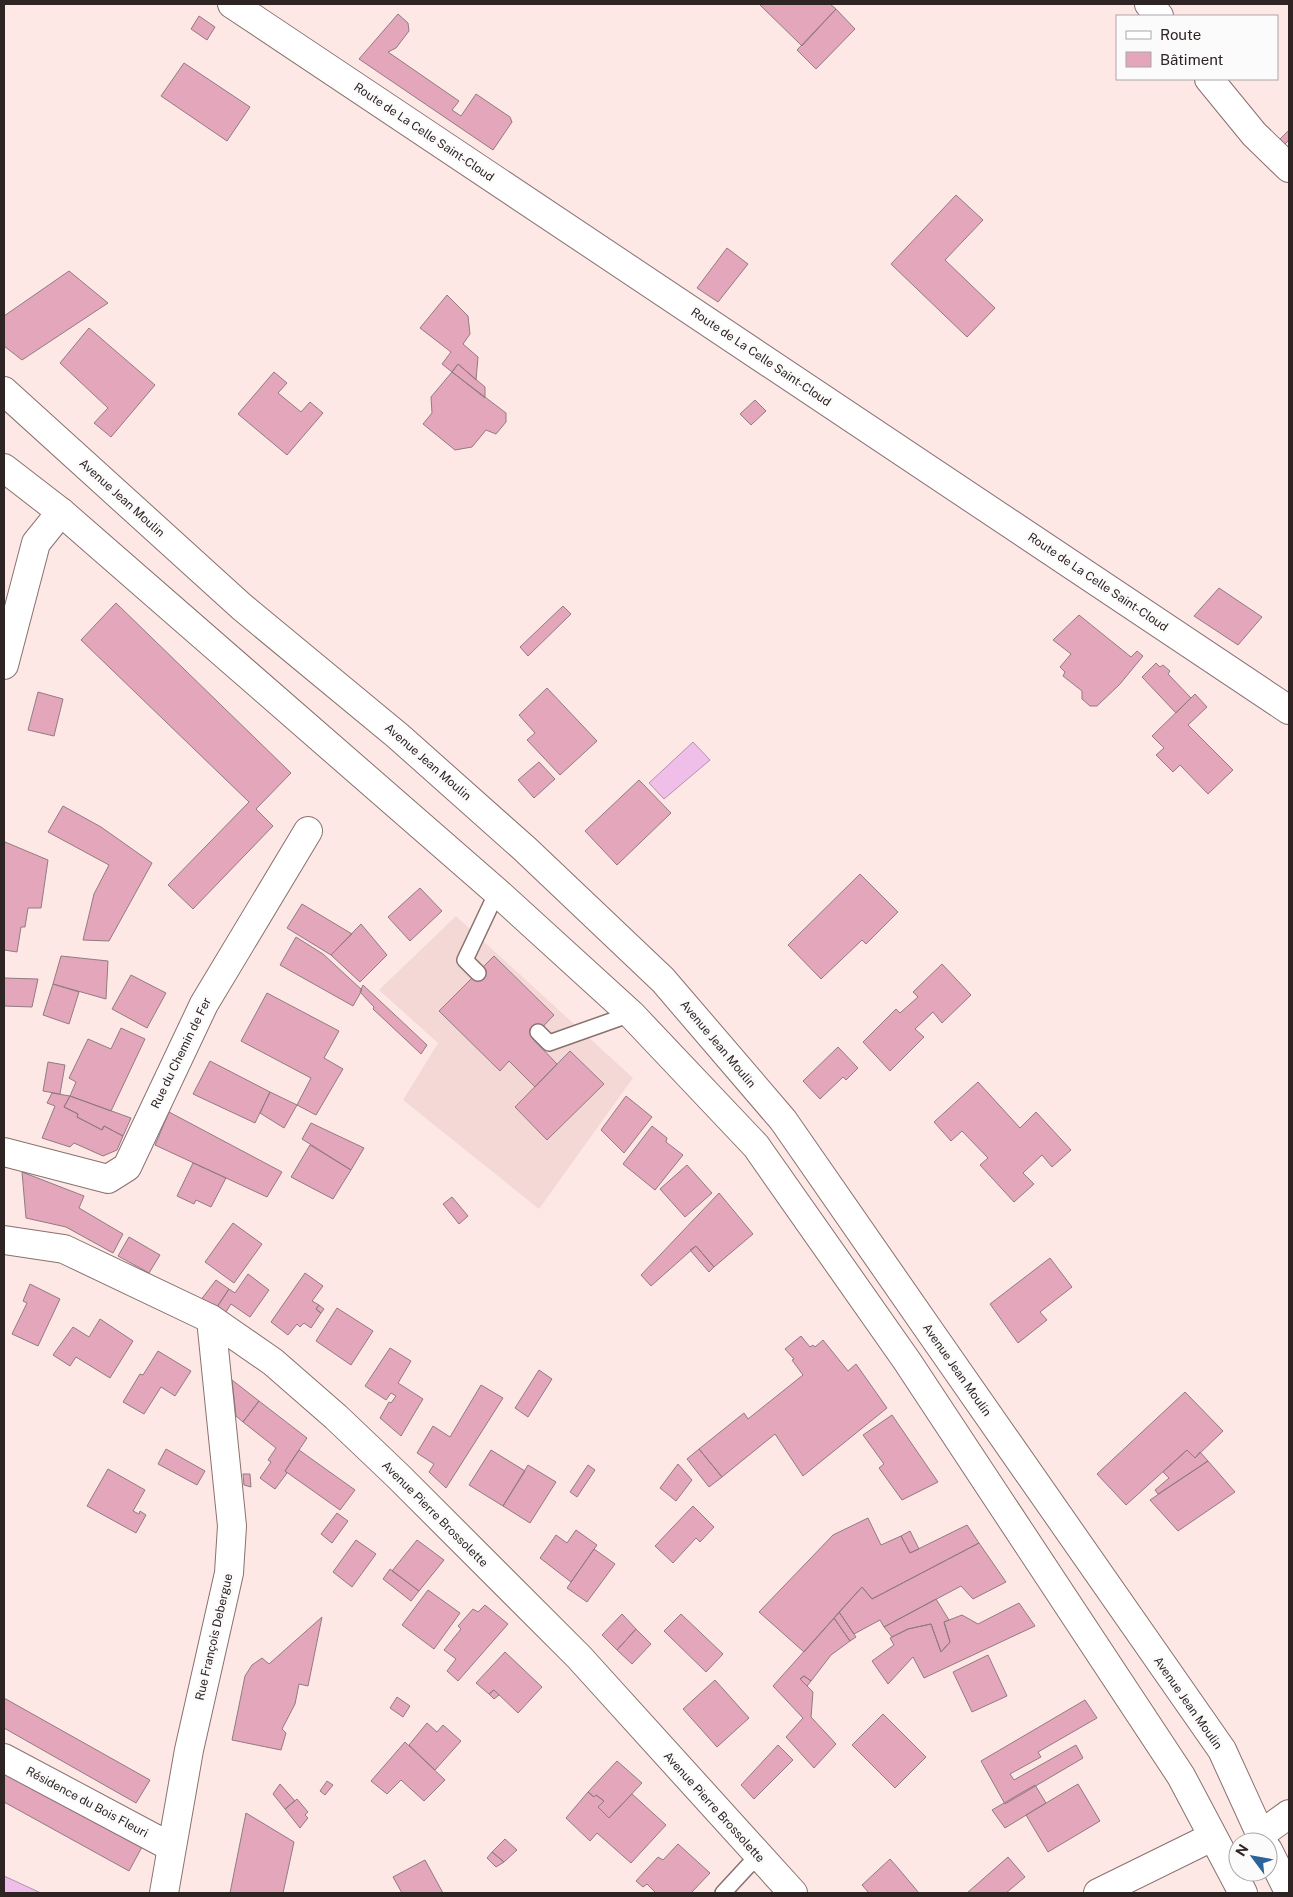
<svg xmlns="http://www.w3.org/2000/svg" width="1293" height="1897" viewBox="0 0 1293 1897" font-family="'Public Sans',sans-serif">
  <rect width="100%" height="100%" fill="#fee8e6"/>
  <!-- built -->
  <path fill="#f4d8d6" d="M 456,916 L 633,1078 L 539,1209 L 403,1100 L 438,1043 L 379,990 Z"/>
  <!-- water -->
  <path fill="#efbfe9" stroke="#b590ae" d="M 693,742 L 710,760 L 664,799 L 649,783 Z
    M 4,1876 L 41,1893 L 4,1893 Z"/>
  <!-- building -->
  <path fill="#e3a6ba" stroke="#927b82" d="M 759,4 L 830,4 L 836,9 L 802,46 Z
    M 836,9 L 855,29 L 816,69 L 797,50 Z
    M 398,14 L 408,23 L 409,31 L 396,48 L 388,52 L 459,101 L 452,110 L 461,116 L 476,94 L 510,117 L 512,122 L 493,150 L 359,59 Z
    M 199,16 L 215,27 L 207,40 L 191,29 Z
    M 184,63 L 250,107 L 227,141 L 161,96 Z
    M 1289,130 L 1289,140 L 1284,145 L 1279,140 Z
    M 956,195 L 983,220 L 945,260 L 995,308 L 967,337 L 891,264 Z
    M 727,248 L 748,264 L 718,302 L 697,288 Z
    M 69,271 L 108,303 L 22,360 L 4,346 L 4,316 Z
    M 447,295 L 468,316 L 470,334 L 463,344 L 478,357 L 476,380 L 458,364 L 452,372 L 442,364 L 451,352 L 420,328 Z
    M 89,328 L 155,385 L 111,437 L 94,423 L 108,408 L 60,363 Z
    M 458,364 L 485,387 L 485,398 L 452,372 Z
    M 274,372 L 287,383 L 278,393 L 301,412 L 310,402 L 323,413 L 287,455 L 238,414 Z
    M 452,372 L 506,413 L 506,422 L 496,434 L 486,430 L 472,447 L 455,450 L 423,424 L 432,413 L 431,397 Z
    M 755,400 L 766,411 L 751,425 L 740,414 Z
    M 1219,588 L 1262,617 L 1238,645 L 1194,616 Z
    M 116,603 L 291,773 L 256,809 L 273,826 L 193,909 L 168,885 L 249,802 L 81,640 Z
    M 563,606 L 571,614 L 528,656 L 520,647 Z
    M 1079,615 L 1131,657 L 1137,651 L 1143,656 L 1120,684 L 1097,706 L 1090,706 L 1082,699 L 1082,691 L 1063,676 L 1065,672 L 1060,667 L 1071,654 L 1053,640 Z
    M 1156,663 L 1160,667 L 1163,665 L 1170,671 L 1168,674 L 1191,698 L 1176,713 L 1142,677 Z
    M 547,688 L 597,741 L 560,775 L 527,740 L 535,733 L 519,715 Z
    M 38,692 L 63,699 L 54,736 L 28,730 Z
    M 1195,694 L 1207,707 L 1188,725 L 1233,770 L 1208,794 L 1180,765 L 1173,772 L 1156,755 L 1164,748 L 1152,736 Z
    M 539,762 L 555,779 L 534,798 L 518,780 Z
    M 639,780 L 671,813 L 617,865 L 585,831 Z
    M 63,806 L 101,827 L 152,863 L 109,941 L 83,940 L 94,894 L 109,865 L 48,832 Z
    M 5,842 L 48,860 L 41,908 L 28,908 L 25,927 L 21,927 L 17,952 L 4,950 L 4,845 Z
    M 860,874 L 898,912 L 866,944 L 862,940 L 821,979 L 788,945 Z
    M 420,888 L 442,911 L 410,941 L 388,917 Z
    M 302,904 L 352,934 L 331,955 L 287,928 Z
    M 361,924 L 387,955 L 360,982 L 331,955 Z
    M 296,937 L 323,954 L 362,990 L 353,1006 L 280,965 Z
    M 61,956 L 108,961 L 106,999 L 53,984 Z
    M 494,956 L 554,1015 L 532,1038 L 557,1064 L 535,1087 L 509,1061 L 500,1071 L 439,1011 Z
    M 942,964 L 971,995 L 942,1023 L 933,1012 L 915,1029 L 924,1037 L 890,1071 L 863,1042 L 896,1009 L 900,1013 L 918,997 L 913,992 Z
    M 131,975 L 166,993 L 147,1028 L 112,1009 Z
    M 4,978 L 38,979 L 32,1007 L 4,1006 Z
    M 53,984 L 79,992 L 69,1024 L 43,1015 Z
    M 363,985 L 427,1045 L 421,1054 L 373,1009 L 374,1007 L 360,992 Z
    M 267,993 L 339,1031 L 324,1058 L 343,1069 L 316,1115 L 297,1105 L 311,1078 L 241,1041 Z
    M 121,1028 L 145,1039 L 111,1111 L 70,1096 L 76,1082 L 69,1078 L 88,1039 L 111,1049 Z
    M 838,1047 L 858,1068 L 846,1080 L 843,1077 L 820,1099 L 803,1081 Z
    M 570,1051 L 604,1084 L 547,1140 L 515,1107 Z
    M 210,1061 L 270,1092 L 255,1123 L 193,1094 Z
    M 48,1062 L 65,1065 L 60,1094 L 43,1091 Z
    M 978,1082 L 1020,1128 L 1036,1112 L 1071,1150 L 1052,1167 L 1042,1155 L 1023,1173 L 1034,1184 L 1014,1202 L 980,1165 L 988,1158 L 962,1131 L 951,1141 L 934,1122 Z
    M 270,1092 L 297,1105 L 284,1128 L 260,1113 Z
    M 52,1093 L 70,1096 L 64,1107 L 78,1114 L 77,1117 L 102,1130 L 104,1126 L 123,1136 L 117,1150 L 103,1156 L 74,1143 L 70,1147 L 42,1138 L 55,1106 L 47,1103 Z
    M 70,1096 L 131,1118 L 123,1136 L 104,1126 L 102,1130 L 77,1117 L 78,1114 L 64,1107 Z
    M 626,1096 L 652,1117 L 624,1153 L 601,1130 Z
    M 169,1112 L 282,1172 L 267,1197 L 155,1145 Z
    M 311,1123 L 364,1148 L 351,1170 L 302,1139 Z
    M 652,1126 L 667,1138 L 666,1142 L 683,1155 L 655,1190 L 623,1164 Z
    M 310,1145 L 351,1170 L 333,1199 L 291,1177 Z
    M 193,1163 L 226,1178 L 211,1207 L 196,1200 L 194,1204 L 177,1196 Z
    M 687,1165 L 712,1193 L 685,1217 L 660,1189 Z
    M 22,1172 L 84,1196 L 79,1208 L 123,1234 L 113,1253 L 66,1227 L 26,1218 Z
    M 719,1193 L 753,1234 L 714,1267 L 696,1246 L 651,1286 L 641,1275 Z
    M 452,1197 L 468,1216 L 459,1224 L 443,1204 Z
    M 233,1223 L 262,1244 L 234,1283 L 205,1262 Z
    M 129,1237 L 160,1255 L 149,1273 L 118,1256 Z
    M 696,1246 L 714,1267 L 709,1272 L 690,1250 Z
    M 1050,1258 L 1072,1287 L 1040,1312 L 1047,1320 L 1018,1343 L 990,1304 Z
    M 305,1273 L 323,1286 L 312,1301 L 319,1305 L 316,1309 L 321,1313 L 311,1328 L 304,1323 L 300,1327 L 297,1324 L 288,1335 L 271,1322 Z
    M 248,1274 L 269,1290 L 250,1317 L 231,1304 L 224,1315 L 215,1310 L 229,1289 L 235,1293 Z
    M 216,1280 L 229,1289 L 215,1310 L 200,1301 Z
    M 30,1284 L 60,1299 L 38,1346 L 12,1334 L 27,1303 L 23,1301 Z
    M 319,1305 L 324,1309 L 321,1313 L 316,1309 Z
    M 337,1308 L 373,1331 L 351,1365 L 316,1341 Z
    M 100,1319 L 133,1341 L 110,1378 L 76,1357 L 70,1366 L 53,1355 L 73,1327 L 89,1337 Z
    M 801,1336 L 810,1347 L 813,1345 L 815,1347 L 823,1340 L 848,1371 L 856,1364 L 887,1408 L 803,1476 L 775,1434 L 722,1477 L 699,1449 L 744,1413 L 748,1419 L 803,1375 L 792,1360 L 794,1359 L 785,1349 Z
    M 390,1348 L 411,1361 L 398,1383 L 423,1399 L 401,1436 L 380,1418 L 389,1402 L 391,1403 L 396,1396 L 391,1393 L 386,1400 L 365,1386 Z
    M 158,1351 L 191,1371 L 175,1396 L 161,1387 L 144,1414 L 123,1402 L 140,1374 L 143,1375 Z
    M 539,1370 L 552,1379 L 528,1417 L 515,1408 Z
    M 232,1380 L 259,1401 L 243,1422 L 236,1416 Z
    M 481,1385 L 503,1398 L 446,1488 L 429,1472 L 434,1464 L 417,1453 L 433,1426 L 450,1437 Z
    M 1185,1392 L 1223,1431 L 1195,1458 L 1187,1450 L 1126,1505 L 1097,1474 Z
    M 259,1401 L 307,1438 L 285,1471 L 287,1473 L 275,1489 L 260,1478 L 271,1462 L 268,1460 L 276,1448 L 243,1422 Z
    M 892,1415 L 938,1482 L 902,1500 L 879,1468 L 884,1464 L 863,1435 Z
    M 166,1449 L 205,1471 L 197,1485 L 158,1464 Z
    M 699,1449 L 722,1477 L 709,1487 L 687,1459 Z
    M 299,1450 L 355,1490 L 340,1510 L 285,1471 Z
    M 491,1450 L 525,1471 L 503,1506 L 469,1485 Z
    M 1187,1450 L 1195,1458 L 1200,1452 L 1208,1461 L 1158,1494 L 1155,1490 L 1169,1478 L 1163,1472 Z
    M 1208,1461 L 1235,1492 L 1178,1531 L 1150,1500 Z
    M 678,1464 L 692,1480 L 676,1501 L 660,1488 Z
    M 528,1465 L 556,1482 L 530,1523 L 503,1506 Z
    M 588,1465 L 595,1470 L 577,1497 L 570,1492 Z
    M 108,1469 L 145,1490 L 133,1511 L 139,1514 L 140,1511 L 146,1515 L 136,1533 L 87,1506 Z
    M 243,1474 L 250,1474 L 251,1487 L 244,1485 Z
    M 693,1506 L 714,1527 L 700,1542 L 696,1538 L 673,1563 L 655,1546 Z
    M 337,1513 L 348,1521 L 332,1543 L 321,1534 Z
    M 868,1518 L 881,1545 L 901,1536 L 910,1553 L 967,1525 L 979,1543 L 872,1599 L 862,1587 L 804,1652 L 759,1612 L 833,1535 Z
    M 576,1530 L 597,1545 L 571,1582 L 540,1558 L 556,1535 L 567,1543 Z
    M 910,1531 L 919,1549 L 910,1553 L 901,1536 Z
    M 356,1540 L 376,1554 L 352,1587 L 333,1572 Z
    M 417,1540 L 444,1560 L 419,1591 L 392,1571 Z
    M 979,1543 L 1006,1582 L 973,1599 L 961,1586 L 884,1627 L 880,1620 L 854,1634 L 839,1612 L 862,1587 L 872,1599 Z
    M 594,1549 L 615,1564 L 587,1602 L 567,1588 Z
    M 390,1569 L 419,1591 L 411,1601 L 383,1579 Z
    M 428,1590 L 460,1613 L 434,1649 L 402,1625 Z
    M 936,1599 L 949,1620 L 944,1622 L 950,1642 L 941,1652 L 931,1624 L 908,1629 L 892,1637 L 884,1627 Z
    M 1019,1603 L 1035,1626 L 924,1678 L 913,1657 L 888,1684 L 872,1661 L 894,1645 L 890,1638 L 908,1629 L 931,1624 L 941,1652 L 950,1642 L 944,1622 L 962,1615 L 978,1624 Z
    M 485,1605 L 508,1624 L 458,1681 L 447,1671 L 456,1659 L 444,1650 L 461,1629 L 458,1626 L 473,1609 L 478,1612 Z
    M 839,1612 L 856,1637 L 850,1641 L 834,1618 Z
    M 622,1614 L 636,1629 L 617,1650 L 602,1635 Z
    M 681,1614 L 723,1654 L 706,1672 L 664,1631 Z
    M 322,1617 L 308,1686 L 299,1684 L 295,1704 L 282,1729 L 286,1733 L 281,1750 L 232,1740 L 245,1676 L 252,1665 L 262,1658 L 269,1664 Z
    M 834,1618 L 850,1641 L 831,1655 L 811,1681 L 804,1676 L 800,1679 L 813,1692 L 811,1717 L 836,1744 L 814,1768 L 786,1737 L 803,1718 L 773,1686 Z
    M 636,1629 L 651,1644 L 632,1664 L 617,1650 Z
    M 505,1652 L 542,1687 L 518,1713 L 494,1690 L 489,1694 L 476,1683 Z
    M 988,1655 L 1007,1696 L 972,1712 L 953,1672 Z
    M 804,1676 L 811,1681 L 807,1686 L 800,1679 Z
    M 715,1680 L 749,1718 L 717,1747 L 683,1709 Z
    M 494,1690 L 499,1695 L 494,1699 L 489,1694 Z
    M 397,1697 L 410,1706 L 403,1717 L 390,1708 Z
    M 4,1698 L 150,1780 L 136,1803 L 4,1728 Z
    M 1085,1700 L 1097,1718 L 1038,1752 L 1041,1757 L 1010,1774 L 1014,1780 L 1076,1745 L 1083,1758 L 1005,1804 L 981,1761 Z
    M 883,1714 L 926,1757 L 895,1788 L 852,1745 Z
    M 427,1723 L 437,1732 L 443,1725 L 461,1741 L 435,1770 L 409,1745 Z
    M 405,1742 L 445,1780 L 424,1801 L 401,1780 L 387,1794 L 371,1781 Z
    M 778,1745 L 793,1760 L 754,1799 L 741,1785 Z
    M 617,1761 L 642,1783 L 609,1818 L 598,1807 L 604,1801 L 596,1795 L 594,1797 L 588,1792 Z
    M 4,1769 L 142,1847 L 129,1871 L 4,1802 Z
    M 327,1781 L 333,1785 L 325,1795 L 320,1791 Z
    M 280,1784 L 295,1801 L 285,1809 L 273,1794 Z
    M 1078,1784 L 1100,1821 L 1048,1852 L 1026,1815 Z
    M 1035,1785 L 1046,1803 L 1005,1828 L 992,1810 Z
    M 588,1792 L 594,1797 L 596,1795 L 604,1801 L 598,1807 L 609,1818 L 632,1794 L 666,1825 L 631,1863 L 597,1833 L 590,1841 L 566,1818 Z
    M 297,1799 L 308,1812 L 305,1815 L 308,1818 L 300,1828 L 285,1809 Z
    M 246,1813 L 294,1842 L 283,1893 L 230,1893 Z
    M 505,1839 L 517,1850 L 504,1862 L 492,1852 Z
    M 678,1844 L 710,1873 L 691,1893 L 656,1893 L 647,1884 L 643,1887 L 636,1881 L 658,1857 L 663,1860 Z
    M 492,1852 L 504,1862 L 496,1867 L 487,1858 Z
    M 1008,1857 L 1025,1877 L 1006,1893 L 967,1893 Z
    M 890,1859 L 898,1868 L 919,1893 L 869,1893 L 862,1885 Z
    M 425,1860 L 443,1893 L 402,1893 L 393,1877 Z"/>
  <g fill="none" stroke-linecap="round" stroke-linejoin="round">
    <defs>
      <path id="service" d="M 478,973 L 465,960 L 497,892
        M 538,1032 L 549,1043 L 631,1014
        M 723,1893 L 748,1866 L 760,1857"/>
      <path id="minor" d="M 1149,4 L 1159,16
        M 1209,79 L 1254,134 L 1289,168
        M 4,665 L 36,543 L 61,512
        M 4,1152 L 108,1179 L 127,1167 L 204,1004 L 308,831
        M 4,1240 L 64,1249 L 211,1319 L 273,1362 L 336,1417 L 398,1476 L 579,1657 L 793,1893
        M 4,1758 L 171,1847
        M 1260,1835 L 1289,1814
        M 164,1893 L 189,1750 L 229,1573 L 232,1526 L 211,1319
        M 1098,1893 L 1212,1837"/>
      <path id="tertiary" d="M 232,4 L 1289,710"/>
      <path id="secondary" d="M 4,391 L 242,607 L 398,736 L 525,849 L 663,980 L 783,1120 L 931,1333 L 1222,1750 L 1264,1842
        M 4,468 L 61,512 L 497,892 L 631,1014 L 756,1146 L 907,1361 L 1181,1776 L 1243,1893
        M 1268,1850 L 1289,1892"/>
    </defs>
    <!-- service casing -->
    <use href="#service" stroke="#88716e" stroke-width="18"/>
    <!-- minor casing -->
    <use href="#minor" stroke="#88716e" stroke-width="30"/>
    <!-- tertiary casing -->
    <use href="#tertiary" stroke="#88716e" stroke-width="30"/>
    <!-- secondary casing -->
    <use href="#secondary" stroke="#88716e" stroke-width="30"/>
    <!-- service -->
    <use href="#service" stroke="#fff" stroke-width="15"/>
    <!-- minor -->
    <use href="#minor" stroke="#fff" stroke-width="28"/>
    <!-- tertiary -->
    <use href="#tertiary" stroke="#fff" stroke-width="28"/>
    <!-- secondary -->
    <use href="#secondary" stroke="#fff" stroke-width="28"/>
  </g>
  <g text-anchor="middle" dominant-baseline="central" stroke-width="5" stroke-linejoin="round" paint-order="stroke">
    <!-- street labels -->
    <g font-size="12" fill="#2e2423" stroke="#fbfbfb">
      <text transform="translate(424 132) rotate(34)">Route de La Celle Saint-Cloud</text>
      <text transform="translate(761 357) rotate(34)">Route de La Celle Saint-Cloud</text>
      <text transform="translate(122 498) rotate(42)">Avenue Jean Moulin</text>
      <text transform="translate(1098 582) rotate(34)">Route de La Celle Saint-Cloud</text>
      <text transform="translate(428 762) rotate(41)">Avenue Jean Moulin</text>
      <text transform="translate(718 1044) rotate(50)">Avenue Jean Moulin</text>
      <text transform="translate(181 1053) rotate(-64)">Rue du Chemin de Fer</text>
      <text transform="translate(957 1370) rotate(55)">Avenue Jean Moulin</text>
      <text transform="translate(435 1514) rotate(45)">Avenue Pierre Brossolette</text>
      <text transform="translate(214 1637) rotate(-77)">Rue François Debergue</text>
      <text transform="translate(1188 1703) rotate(55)">Avenue Jean Moulin</text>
      <text transform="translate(87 1802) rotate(28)">Résidence du Bois Fleuri</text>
      <text transform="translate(714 1807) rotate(48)">Avenue Pierre Brossolette</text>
    </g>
  </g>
  <!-- border -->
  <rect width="1293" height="1897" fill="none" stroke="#2e2423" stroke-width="10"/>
  <!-- legend -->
  <rect x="1116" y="15" width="162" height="65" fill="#fbfbfb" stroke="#a9a5a5"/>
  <rect x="1126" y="31" width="25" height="8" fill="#ffffff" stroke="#a9a5a5"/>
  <text x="1160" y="40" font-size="15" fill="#2e2423">Route</text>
  <rect x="1126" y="52" width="25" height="15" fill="#e3a6ba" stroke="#a9a5a5"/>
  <text x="1160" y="65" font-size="15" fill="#2e2423">Bâtiment</text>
  <!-- north arrow -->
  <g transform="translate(1253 1857) rotate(302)"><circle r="24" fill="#fbfbfb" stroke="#a9a5a5"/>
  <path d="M0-4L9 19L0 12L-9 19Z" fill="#2a649b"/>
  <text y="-8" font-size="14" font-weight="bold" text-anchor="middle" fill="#2e2423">N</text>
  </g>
</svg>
